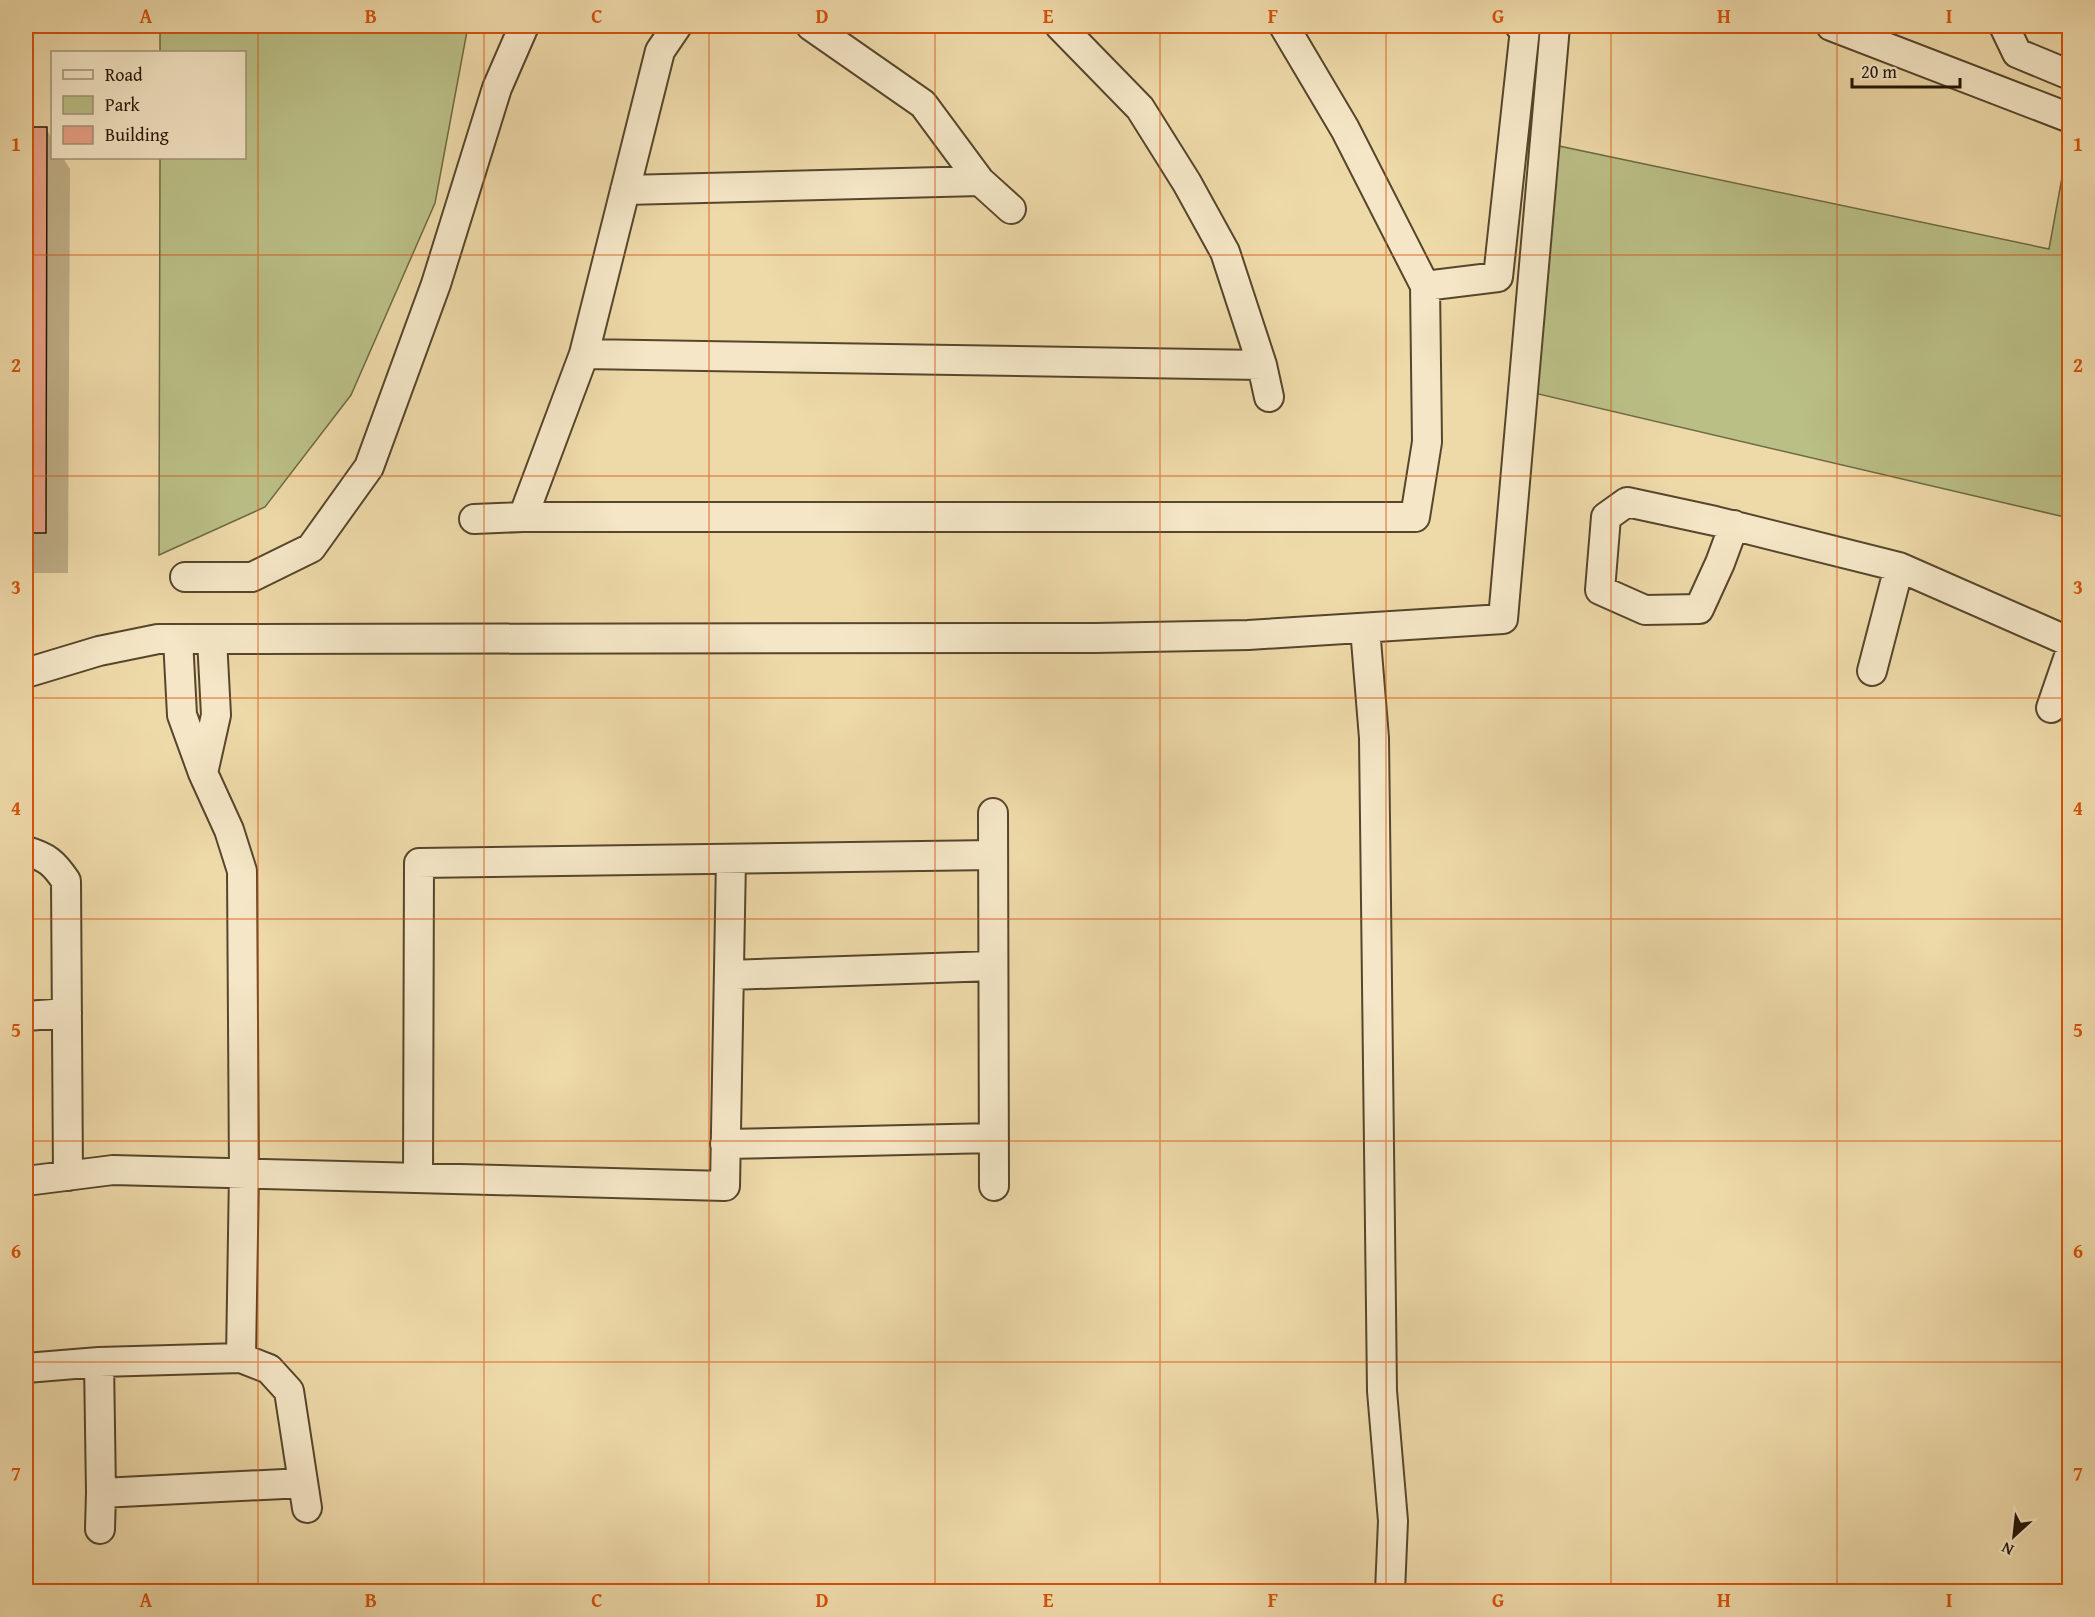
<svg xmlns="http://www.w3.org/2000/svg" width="2095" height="1617" viewBox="0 0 2095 1617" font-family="'Gentium Book Plus',serif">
  <rect width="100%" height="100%" fill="#eed9a8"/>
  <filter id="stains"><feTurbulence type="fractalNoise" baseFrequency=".00333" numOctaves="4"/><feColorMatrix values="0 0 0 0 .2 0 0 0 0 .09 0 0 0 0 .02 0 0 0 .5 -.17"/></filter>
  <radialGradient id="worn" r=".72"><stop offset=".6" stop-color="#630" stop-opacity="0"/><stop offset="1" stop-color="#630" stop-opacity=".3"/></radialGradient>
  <!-- green -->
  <path fill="#babf86" stroke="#6e6a44" stroke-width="1.5" d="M 160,26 L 468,26 L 435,203 L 351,395 L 265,507 L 159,555 L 160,158 L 244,158 L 244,52 L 160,52 Z
    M 2069,139 L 2069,518 L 1534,393 L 1554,145 L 2049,249 Z"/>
  <!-- shadow -->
  <path fill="#0003" d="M 26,128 L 46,128 L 52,139 L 52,158 L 63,158 L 70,169 L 68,573 L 26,573 Z"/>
  <!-- building -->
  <path fill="#e7a186" stroke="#231503" stroke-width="1.5" d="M 26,127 L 47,127 L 46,533 L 26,533 Z"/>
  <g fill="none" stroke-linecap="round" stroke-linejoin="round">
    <defs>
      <path id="street" d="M 811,26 L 923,104 L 980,181 L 1011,209
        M 1060,26 L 1140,108 L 1187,183 L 1225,252 L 1262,365 L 1269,397
        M 1831,26 L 2070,118
        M 2004,26 L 2017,53 L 2070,75
        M 625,190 L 980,181
        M 1425,286 L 1498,277 L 1525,29 L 1520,26
        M 584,354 L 1262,365
        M 523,517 L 584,354 L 660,51 L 677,26
        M 474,519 L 523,517 L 1415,517 L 1427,442 L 1425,286 L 1345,129 L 1284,26
        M 1734,525 L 1720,563 L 1699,609 L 1645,610 L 1600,590 L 1606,517 L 1627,502 L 1715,521 L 1899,567 L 2070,642
        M 185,577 L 252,577 L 311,548 L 369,467 L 436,284 L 497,88 L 524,26
        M 1365,628 L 1374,738 L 1382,1391 L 1393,1521 L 1390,1592
        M 178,639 L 182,715 L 203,773 L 229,830 L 242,871 L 244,1173 L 241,1358
        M 1872,671 L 1899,567
        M 26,673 L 99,651 L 158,639 L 1096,638 L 1248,635 L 1503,619 L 1555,26
        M 2051,708 L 2070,653
        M 203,773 L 216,715 L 212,639
        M 993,813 L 994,1186
        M 26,851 C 47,857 54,863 66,881 L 68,1176
        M 729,975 L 993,966
        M 26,1016 L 67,1013
        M 725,1144 L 994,1138
        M 418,1177 L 419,863 L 993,855
        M 26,1181 L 113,1170 L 725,1186 L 731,859
        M 99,1362 L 101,1493 L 100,1529
        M 26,1368 L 99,1362 L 241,1358 L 269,1369 L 289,1391 L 307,1508
        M 101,1493 L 303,1483"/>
    </defs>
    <!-- street casing -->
    <use href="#street" stroke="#56462c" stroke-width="32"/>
    <!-- street -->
    <use href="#street" stroke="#f4e6c6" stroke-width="28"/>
  </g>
  <!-- grid -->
  <path fill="none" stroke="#d4520b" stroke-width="1.5" stroke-opacity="0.55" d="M 258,26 L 258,1592M 484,26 L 484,1592M 709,26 L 709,1592M 935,26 L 935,1592M 1160,26 L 1160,1592M 1386,26 L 1386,1592M 1611,26 L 1611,1592M 1837,26 L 1837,1592M 26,255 L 2070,255M 26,476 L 2070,476M 26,698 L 2070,698M 26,919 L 2070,919M 26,1141 L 2070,1141M 26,1362 L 2070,1362"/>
  <!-- margin -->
  <rect width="2095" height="1617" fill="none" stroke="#eed9a8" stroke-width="66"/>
  <!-- legend -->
  <rect x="51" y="51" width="195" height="108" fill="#f4e6c6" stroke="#a09278" stroke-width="1.5"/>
  <rect x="63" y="70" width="30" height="9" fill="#f4e6c6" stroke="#a09278" stroke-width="1.5"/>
  <text x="105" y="81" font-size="18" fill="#231503">Road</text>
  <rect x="63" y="96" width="30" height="18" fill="#babf86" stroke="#a09278" stroke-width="1.5"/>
  <text x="105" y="111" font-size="18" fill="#231503">Park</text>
  <rect x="63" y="126" width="30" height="18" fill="#e7a186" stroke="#a09278" stroke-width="1.5"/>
  <text x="105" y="141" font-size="18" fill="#231503">Building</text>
  <!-- north arrow -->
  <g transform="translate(2014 1536) rotate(207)" stroke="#f4e6c6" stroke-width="4.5" paint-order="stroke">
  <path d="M0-4.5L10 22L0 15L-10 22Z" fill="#231503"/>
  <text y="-9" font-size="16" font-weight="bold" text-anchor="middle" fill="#231503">N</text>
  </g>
  <!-- scale -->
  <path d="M1852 78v9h108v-9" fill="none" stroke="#231503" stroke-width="3"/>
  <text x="1861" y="78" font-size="18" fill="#231503" stroke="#f4e6c6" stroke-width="4.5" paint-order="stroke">20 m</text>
  <rect x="33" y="33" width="2029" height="1551" fill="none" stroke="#d4520b" stroke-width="2"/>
  <g font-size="20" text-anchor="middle" font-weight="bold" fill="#d4520b">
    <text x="146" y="23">A</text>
    <text x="371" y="23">B</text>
    <text x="597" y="23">C</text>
    <text x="822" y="23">D</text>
    <text x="1048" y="23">E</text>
    <text x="1273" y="23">F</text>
    <text x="1498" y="23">G</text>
    <text x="1724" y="23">H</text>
    <text x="1949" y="23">I</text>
    <text x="16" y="151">1</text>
    <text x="2078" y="151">1</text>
    <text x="16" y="372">2</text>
    <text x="2078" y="372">2</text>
    <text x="16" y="594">3</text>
    <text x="2078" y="594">3</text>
    <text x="16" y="815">4</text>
    <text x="2078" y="815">4</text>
    <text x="16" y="1037">5</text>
    <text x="2078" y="1037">5</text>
    <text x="16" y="1258">6</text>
    <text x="2078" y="1258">6</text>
    <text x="16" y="1480">7</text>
    <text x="2078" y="1480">7</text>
    <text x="146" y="1607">A</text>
    <text x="371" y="1607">B</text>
    <text x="597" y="1607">C</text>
    <text x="822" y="1607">D</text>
    <text x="1048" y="1607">E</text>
    <text x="1273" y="1607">F</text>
    <text x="1498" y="1607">G</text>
    <text x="1724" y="1607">H</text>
    <text x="1949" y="1607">I</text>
  </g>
  <rect width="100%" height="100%" filter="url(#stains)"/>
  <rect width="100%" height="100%" fill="url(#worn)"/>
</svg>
